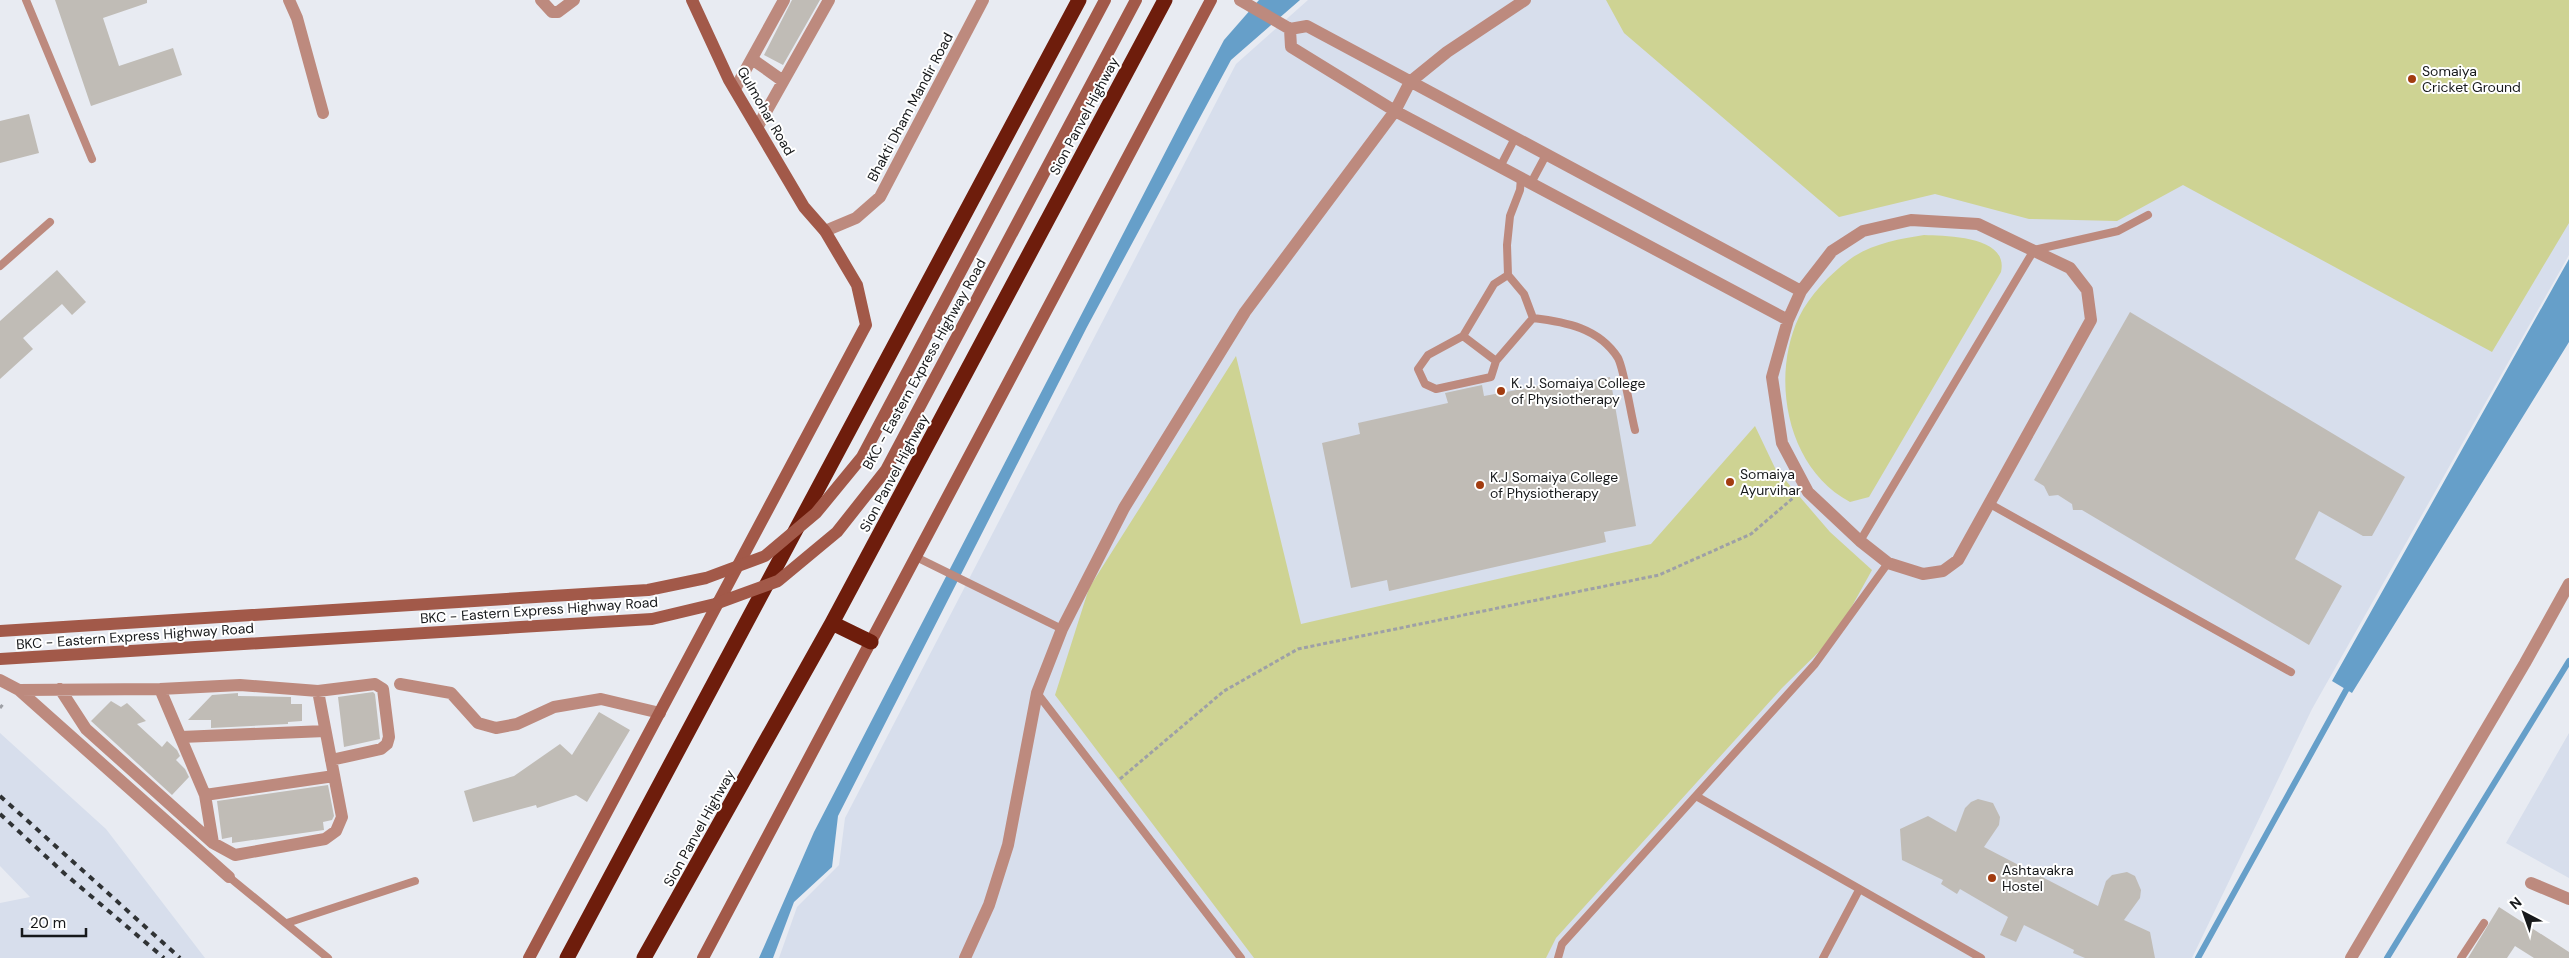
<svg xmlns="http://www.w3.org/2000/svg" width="2569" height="958" viewBox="0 0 2569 958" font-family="'DM Sans',sans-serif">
  <rect width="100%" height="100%" fill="#e8ebf2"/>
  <!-- built -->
  <path fill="#d7deec" d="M 1308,0 L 2569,0 L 2569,255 L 2312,709 L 2192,958 L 779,958 L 797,907 L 839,865 L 845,818 L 1236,64 Z
    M 0,733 L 106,829 L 205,958 L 0,958 L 0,903 L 30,897 L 0,866 Z
    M 2569,733 L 2569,878 L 2506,843 Z"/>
  <!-- green -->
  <path fill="#ced393" d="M 1606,0 L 2569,0 L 2569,223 L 2492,352 L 2183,185 L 2117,221 L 2029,219 L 1935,194 L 1839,217 L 1624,33 Z
    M 1924,235 C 1948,236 2009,236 2001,272 L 1869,497 L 1850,502 C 1787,469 1770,378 1799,317 C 1810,295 1829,275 1849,260 C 1870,244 1899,239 1924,235 Z
    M 1236,356 L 1301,624 L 1651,544 L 1755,426 L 1775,468 L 1830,532 L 1872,570 L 1836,635 L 1782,688 L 1556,938 L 1546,958 L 1254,958 L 1055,695 L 1089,588 Z"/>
  <!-- water -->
  <path fill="#669fc9" d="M 1259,0 L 1300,0 L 1231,60 L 1087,327 L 838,816 L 832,867 L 794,902 L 773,958 L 759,958 L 814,832 L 1185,114 L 1224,40 Z
    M 2569,259 L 2569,342 L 2352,693 L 2332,681 Z"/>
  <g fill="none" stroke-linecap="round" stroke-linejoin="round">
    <!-- stream -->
    <path stroke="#669fc9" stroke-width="6" d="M 2198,958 L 2350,683
      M 2387,958 L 2569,661"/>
  </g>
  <!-- building -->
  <path fill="#c0bcb6" d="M 55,0 L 147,0 L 147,3 L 103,18 L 119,66 L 173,48 L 182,75 L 91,106 Z
    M 792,0 L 820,0 L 783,65 L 764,55 Z
    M 29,114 L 39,153 L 0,163 L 0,121 Z
    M 57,270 L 86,302 L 72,315 L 62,304 L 23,338 L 33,349 L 0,379 L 0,321 Z
    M 2130,312 L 2405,477 L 2372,536 L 2363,536 L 2319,511 L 2295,559 L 2342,586 L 2309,645 L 2082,510 L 2073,510 L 2072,504 L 2058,495 L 2049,496 L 2044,486 L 2034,480 Z
    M 1610,377 L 1636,526 L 1604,532 L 1606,542 L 1389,591 L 1387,580 L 1351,588 L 1322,443 L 1360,434 L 1358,423 L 1448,403 L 1445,393 L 1482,385 L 1484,396 L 1575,379 L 1576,383 Z
    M 373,692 L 375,694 L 380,739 L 344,747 L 338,697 Z
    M 238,693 L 238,696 L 291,697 L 291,704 L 302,704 L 302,721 L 288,722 L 288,724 L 211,728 L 211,720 L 188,720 L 212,695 Z
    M 111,701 L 121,707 L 127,703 L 146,721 L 137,724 L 162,747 L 167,741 L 177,750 L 180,756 L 176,760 L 185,769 L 189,777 L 172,795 L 91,721 Z
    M 599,712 L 630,730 L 587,802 L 576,795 L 537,808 L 536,805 L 473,822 L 464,791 L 514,776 L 560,744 L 572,755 Z
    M 328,785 L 334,816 L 332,820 L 323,822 L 324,830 L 232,843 L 232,837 L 222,839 L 217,801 Z
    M 1978,799 L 1993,803 L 2000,817 L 1999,825 L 1984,847 L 2098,906 L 2106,881 L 2112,875 L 2127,872 L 2135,876 L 2141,890 L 2140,898 L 2124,920 L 2150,932 L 2155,958 L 2085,958 L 2073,953 L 2074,950 L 2024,925 L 2016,942 L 2000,935 L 2008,917 L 1960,889 L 1957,894 L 1941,884 L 1943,880 L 1902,860 L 1900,829 L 1928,816 L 1956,832 L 1965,808 L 1971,802 Z
    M 2499,907 L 2569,952 L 2569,958 L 2534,958 L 2515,946 L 2507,958 L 2468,958 Z"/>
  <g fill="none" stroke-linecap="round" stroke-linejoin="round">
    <!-- path -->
    <path stroke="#9ea0a6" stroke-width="3" stroke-dasharray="4 2.5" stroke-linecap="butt" d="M 0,708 L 4,703
      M 1120,779 L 1224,691 L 1298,649 L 1659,575 L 1751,534 L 1793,498"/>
    <!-- lane -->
    <path stroke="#bd8a7e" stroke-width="8" d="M 26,0 L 92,159
      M 1500,167 L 1515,138
      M 1531,183 L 1546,155
      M 0,266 L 50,222
      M 1533,318 C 1566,322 1599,328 1618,358 C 1624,369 1631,415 1635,430
      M 1463,336 L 1428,355 L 1418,369 L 1425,384 L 1436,389 L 1491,377 L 1496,361 L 1533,318 L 1524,294 L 1508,275 L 1507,245 L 1510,216 L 1520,190 L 1521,178
      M 1496,361 L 1463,336 L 1494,284 L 1508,275
      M 1990,504 L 2291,672
      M 1860,541 L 2034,250 L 2118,231 L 2148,215
      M 916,557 L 1062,629
      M 1037,693 L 1241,958
      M 1696,796 L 1981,958
      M 229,877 L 328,958
      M 287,923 L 415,881
      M 1558,958 L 1562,944 L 1815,664 L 1888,563
      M 1823,958 L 1859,890
      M 2461,958 L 2484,923"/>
    <!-- street -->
    <path stroke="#bd8a7e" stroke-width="12" d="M 289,0 L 297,18 L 323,113
      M 541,0 L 552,12 L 558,12 L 574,0
      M 1240,0 L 1290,29 L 1307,26 L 1801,291
      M 1290,29 L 1291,47 L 1395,111 L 1788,320
      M 752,59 L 783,81
      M 735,89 L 784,0
      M 758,126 L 829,0
      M 1911,220 L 1978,224 L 2070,268 L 2087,290 L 2091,320 L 1958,560 L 1943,571 L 1923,574 L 1888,563 L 1860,541 L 1808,492 L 1782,443 L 1772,377 L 1788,320 L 1801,291 L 1832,251 L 1863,231 Z
      M 825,231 L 856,218 L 880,197 L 983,0
      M 0,680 L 19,690 L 229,877
      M 400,684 L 451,693 L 478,723 L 496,728 L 517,724 L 554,707 L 601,699 L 660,713
      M 60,689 L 86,729 L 213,843 L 235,855 L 325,839 L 336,831 L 342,817 L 318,691
      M 160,689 L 205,795 L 334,776
      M 19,690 L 160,689 L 240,685 L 318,691 L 375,684 L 383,689 L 389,737 L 387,744 L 381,749 L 331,760
      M 181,737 L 325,731
      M 205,795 L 213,843
      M 2531,883 L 2569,899
      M 965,958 L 989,905 L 1008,845 L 1037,693 L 1062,629 L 1124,508 L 1245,312 L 1395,111 L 1410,82 L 1447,52 L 1525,0
      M 2351,958 L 2525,663 L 2569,584"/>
    <!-- secondary -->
    <path stroke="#a25949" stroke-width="12" d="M 529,958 L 866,325 L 857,285 L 825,231 L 804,207 L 729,80 L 692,0
      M 703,958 L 1211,0"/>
    <!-- highway -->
    <path stroke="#6e1d0c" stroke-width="15" d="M 832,623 L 871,642
      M 567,958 L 1079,0
      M 644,958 L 832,623 L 1165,0"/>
    <!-- rail -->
    <path stroke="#303335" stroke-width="4" stroke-dasharray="6 6" stroke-linecap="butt" d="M 0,796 L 180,958
      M 0,814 L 65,874 L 164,958"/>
    <!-- secondary-bridge -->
    <path stroke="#a25949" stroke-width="12" d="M 0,631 L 648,590 L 706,578 L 765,556 L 816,513 L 862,457 L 1105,0
      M 0,659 L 652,619 L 715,604 L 778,581 L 837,532 L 886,470 L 1136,0"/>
  </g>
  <!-- markers -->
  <g fill="#a23c10" stroke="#fff" stroke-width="2">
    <circle cx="2412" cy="79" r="5"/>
    <circle cx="1501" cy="391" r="5"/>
    <circle cx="1730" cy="482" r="5"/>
    <circle cx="1480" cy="485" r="5"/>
    <circle cx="1992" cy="878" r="5"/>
  </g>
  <g text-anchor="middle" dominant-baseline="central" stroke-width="4" stroke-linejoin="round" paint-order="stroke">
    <!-- poi labels -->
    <g font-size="14" fill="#17191b" stroke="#fff" text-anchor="start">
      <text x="2422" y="71">Somaiya<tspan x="2422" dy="16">Cricket Ground</tspan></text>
      <text x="1511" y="383">K. J. Somaiya College<tspan x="1511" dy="16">of Physiotherapy</tspan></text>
      <text x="1740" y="474">Somaiya<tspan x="1740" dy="16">Ayurvihar</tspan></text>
      <text x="1490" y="477">K.J Somaiya College<tspan x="1490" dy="16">of Physiotherapy</tspan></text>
      <text x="2002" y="870">Ashtavakra<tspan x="2002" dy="16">Hostel</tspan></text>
    </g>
    <!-- street labels -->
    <g font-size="14" fill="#17191b" stroke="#fff">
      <text transform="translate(910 107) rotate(-62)">Bhakti Dham Mandir Road</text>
      <text transform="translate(766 111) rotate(60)">Gulmohar Road</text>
      <text transform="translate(1084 116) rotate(-62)">Sion Panvel Highway</text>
      <text transform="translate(924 364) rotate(-61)">BKC - Eastern Express Highway Road</text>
      <text transform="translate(894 473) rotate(-62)">Sion Panvel Highway</text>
      <text transform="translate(539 610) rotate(-4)">BKC - Eastern Express Highway Road</text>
      <text transform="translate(135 636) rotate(-4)">BKC - Eastern Express Highway Road</text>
      <text transform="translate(699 828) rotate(-61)">Sion Panvel Highway</text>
    </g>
  </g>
  <!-- north arrow -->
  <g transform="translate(2524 913) rotate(319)" stroke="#ffffff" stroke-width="4" paint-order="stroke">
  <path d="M0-4L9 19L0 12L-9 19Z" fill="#17191b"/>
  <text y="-8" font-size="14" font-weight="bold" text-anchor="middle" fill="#17191b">N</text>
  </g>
  <!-- scale -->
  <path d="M22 928v8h64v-8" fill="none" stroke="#17191b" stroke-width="2.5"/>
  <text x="30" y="928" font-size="15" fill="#17191b" stroke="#ffffff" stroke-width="4" paint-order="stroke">20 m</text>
</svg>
